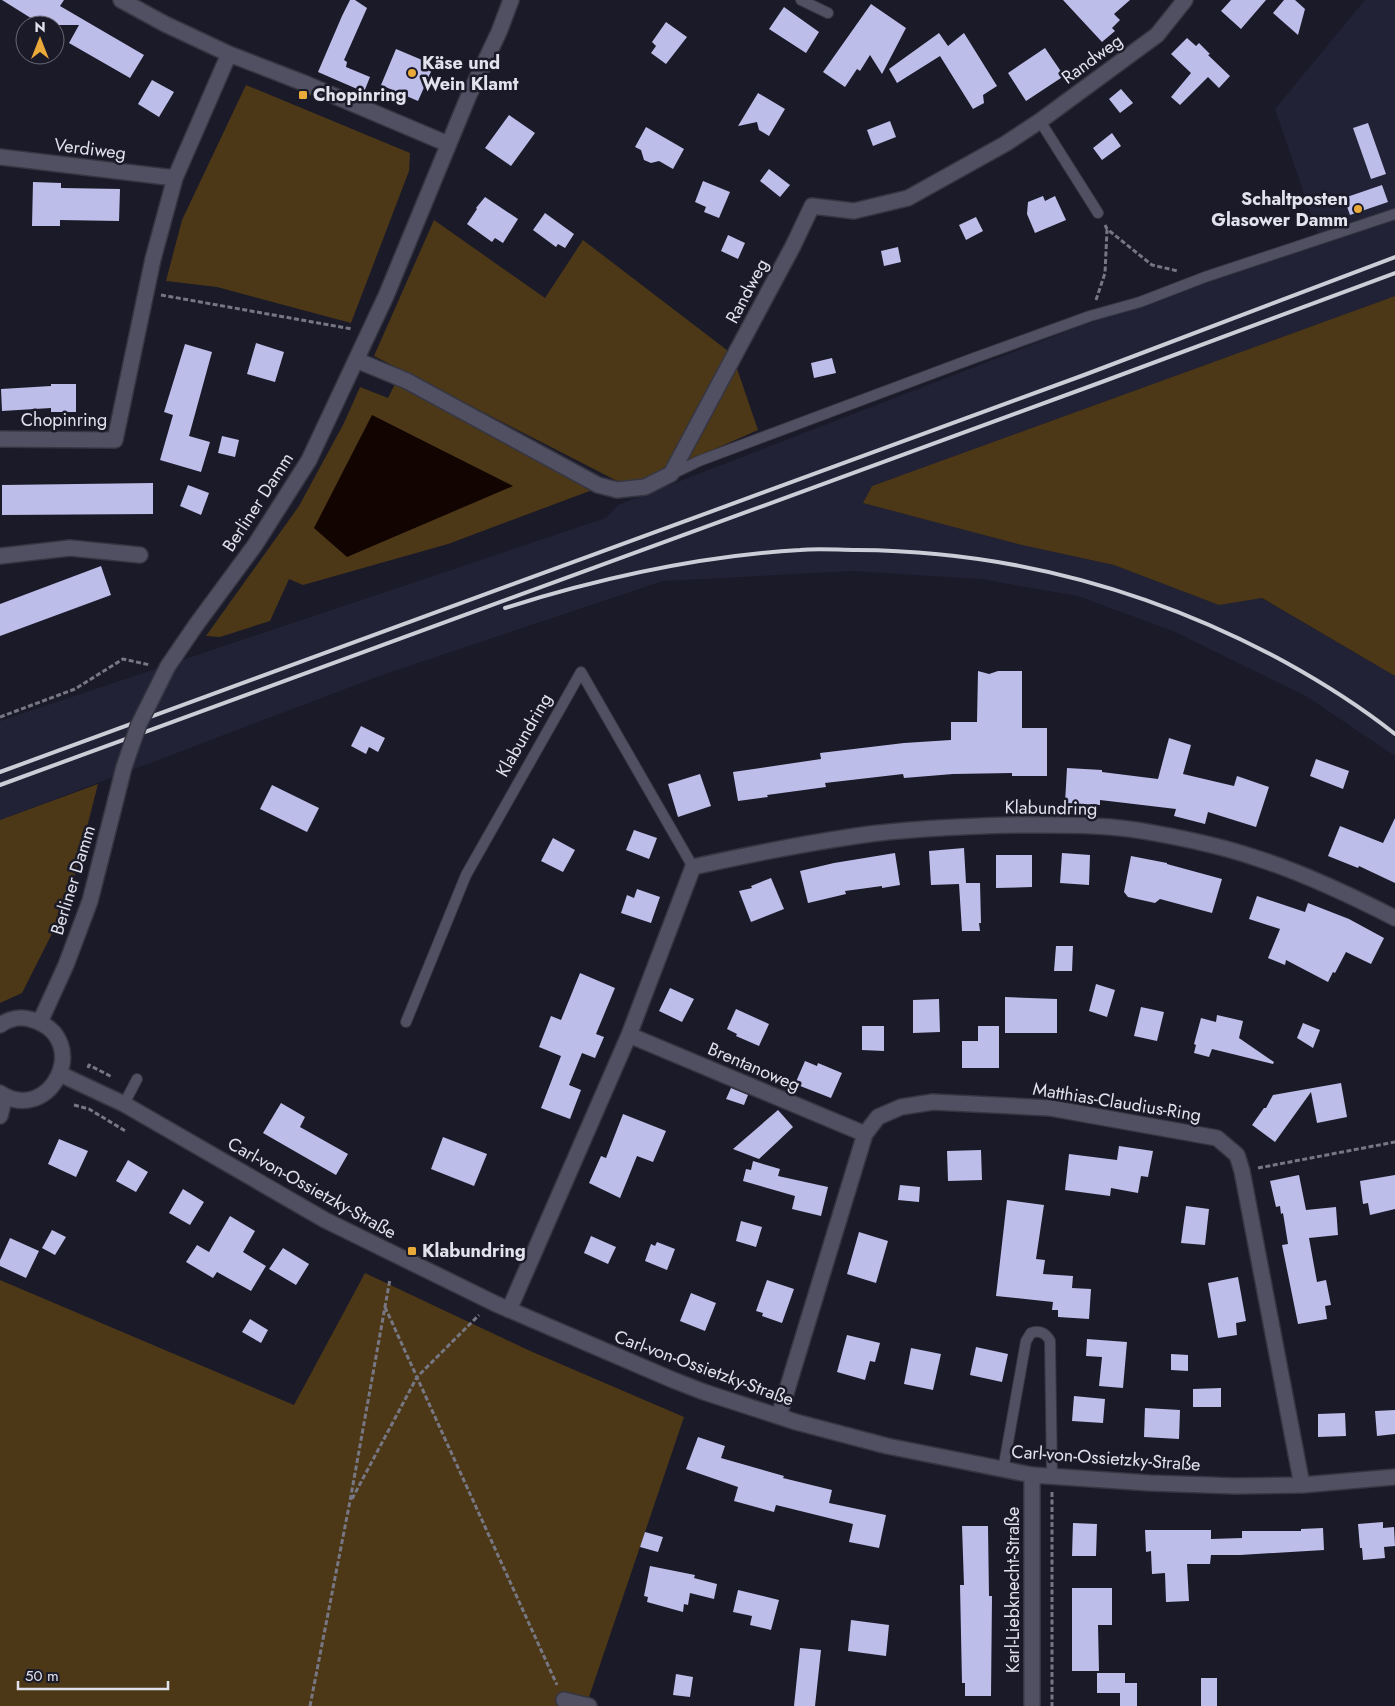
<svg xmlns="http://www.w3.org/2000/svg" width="1395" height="1706" viewBox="0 0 1395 1706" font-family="Jost,sans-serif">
  <rect width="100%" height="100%" fill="#1b1a29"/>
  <!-- built -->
  <path fill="#222237" d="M 1365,0 L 1395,0 L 1395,296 L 872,486 L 863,503 L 1022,545 L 1114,565 L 1219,605 L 1261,598 L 1395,676 L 1395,756 L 1306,696 L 1173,631 L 1078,596 L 981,579 L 853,571 L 663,581 L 382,675 L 0,820 L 0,721 L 606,518 L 618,505 L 1318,234 L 1275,109 Z"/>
  <!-- green -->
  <path fill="#4c3817" d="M 246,85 L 410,153 L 409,171 L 351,323 L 217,287 L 166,281 L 182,220 Z
    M 434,220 L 545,298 L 583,240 L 732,354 L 758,430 L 647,479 L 630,484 L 619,482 L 374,356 Z
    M 1395,296 L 1395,676 L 1262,598 L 1219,605 L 1114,565 L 1022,545 L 863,503 L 872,486 Z
    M 395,384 L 595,489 L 448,544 L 303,585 L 289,579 L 270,621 L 220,637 L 206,636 L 299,506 L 344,423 L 360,387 L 388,398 Z
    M 98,784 L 68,902 L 22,993 L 0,1003 L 0,820 Z
    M 365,1273 L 528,1350 L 684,1417 L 586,1706 L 0,1706 L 0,1280 L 294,1405 Z"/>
  <!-- water -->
  <path fill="#120400" d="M 372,415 L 513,486 L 347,557 L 314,528 Z"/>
  <!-- building -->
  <path fill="#bdbde9" d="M 2,0 L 64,0 L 60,6 L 144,55 L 130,78 L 69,43 L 79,25 L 42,25 Z
    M 350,0 L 355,0 L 367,8 L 344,60 L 347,62 L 346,67 L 370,77 L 364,92 L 318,72 L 342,16 Z
    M 1063,0 L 1130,0 L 1114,14 L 1120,20 L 1112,28 L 1115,31 L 1102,42 Z
    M 1231,0 L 1266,0 L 1241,29 L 1221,11 Z
    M 1284,0 L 1295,0 L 1305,9 L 1298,35 L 1273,13 Z
    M 871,4 L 906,28 L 882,74 L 870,55 L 860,71 L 857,69 L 845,87 L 823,72 Z
    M 784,7 L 819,32 L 806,53 L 769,29 Z
    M 666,22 L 687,37 L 666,64 L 651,53 L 656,46 L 652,42 Z
    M 939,33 L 948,46 L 964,33 L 997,86 L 983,95 L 984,103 L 973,109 L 940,56 L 897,83 L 889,69 Z
    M 1187,38 L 1196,46 L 1199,43 L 1210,54 L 1208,55 L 1230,76 L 1219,88 L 1208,77 L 1180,105 L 1171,97 L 1191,73 L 1171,54 Z
    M 1045,48 L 1064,76 L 1026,101 L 1008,73 Z
    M 396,49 L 434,65 L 418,101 L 381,85 Z
    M 152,80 L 174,92 L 159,117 L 138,104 Z
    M 1121,89 L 1133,103 L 1120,113 L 1109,99 Z
    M 758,93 L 785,109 L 769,136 L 759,130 L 757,122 L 738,126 Z
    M 509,115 L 535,133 L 511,166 L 485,148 Z
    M 890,121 L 896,137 L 873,146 L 867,130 Z
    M 1368,123 L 1386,174 L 1371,179 L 1353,128 Z
    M 646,127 L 684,149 L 673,169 L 659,161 L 651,163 L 644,160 L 641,150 L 635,147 Z
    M 1112,133 L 1121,146 L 1102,160 L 1093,148 Z
    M 769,169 L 790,185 L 780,197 L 760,181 Z
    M 703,181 L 730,192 L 719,218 L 704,212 L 706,207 L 695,202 Z
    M 33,182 L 61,183 L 61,188 L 120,189 L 119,221 L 60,220 L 60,226 L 32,226 Z
    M 1382,185 L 1388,202 L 1350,215 L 1344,198 Z
    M 1043,196 L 1045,201 L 1055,196 L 1066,220 L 1035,233 L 1027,214 L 1028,202 Z
    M 485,197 L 518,219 L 503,243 L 495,238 L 492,242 L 467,224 L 477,209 L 476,208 Z
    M 545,213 L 574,234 L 565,248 L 558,244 L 556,247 L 533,230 Z
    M 976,217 L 983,231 L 966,240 L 959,225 Z
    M 728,235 L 745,243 L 738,259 L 721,251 Z
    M 898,247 L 901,262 L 884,266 L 881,251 Z
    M 256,343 L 284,352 L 275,382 L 247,374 Z
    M 185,344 L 212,352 L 189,436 L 210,442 L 201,472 L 160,460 L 173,415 L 164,412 Z
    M 832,358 L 836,373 L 814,378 L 811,363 Z
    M 51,384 L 76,384 L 76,412 L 51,412 L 51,408 L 2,411 L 1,389 L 51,386 Z
    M 222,436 L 239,440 L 235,457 L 218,453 Z
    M 153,483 L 153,514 L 2,515 L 2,485 Z
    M 188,485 L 209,493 L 201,515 L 180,506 Z
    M 101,566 L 111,595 L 0,636 L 0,604 Z
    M 978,671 L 989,674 L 998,671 L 1022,671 L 1022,728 L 1047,728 L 1047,776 L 1012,776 L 1012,773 L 953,774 L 904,778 L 903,774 L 825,783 L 826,787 L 767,795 L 768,797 L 738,801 L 733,772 L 821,759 L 820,753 L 904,743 L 951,740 L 951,722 L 977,722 Z
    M 361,726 L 385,738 L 378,752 L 369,747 L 366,754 L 351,746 Z
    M 1169,738 L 1191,745 L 1183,774 L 1234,786 L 1237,776 L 1269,787 L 1256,827 L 1208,812 L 1205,824 L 1174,816 L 1176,809 L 1100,800 L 1100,805 L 1065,803 L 1067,768 L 1102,770 L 1102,772 L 1158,779 Z
    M 1316,759 L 1349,771 L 1343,789 L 1310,776 Z
    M 700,774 L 711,806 L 678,817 L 668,784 Z
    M 272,785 L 319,808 L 307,832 L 260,809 Z
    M 1395,818 L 1395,883 L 1359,866 L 1358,868 L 1328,856 L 1340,826 L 1383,843 Z
    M 634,830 L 657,838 L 649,859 L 626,850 Z
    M 553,838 L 575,850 L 563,872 L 541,861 Z
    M 964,848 L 966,883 L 980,883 L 981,923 L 979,923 L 980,931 L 962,931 L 959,884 L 931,885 L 929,851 Z
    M 895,853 L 900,885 L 882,888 L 882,886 L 845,891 L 846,894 L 808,903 L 800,871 L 834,863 Z
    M 1062,853 L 1090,855 L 1089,885 L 1060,883 Z
    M 996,855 L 1032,855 L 1032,887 L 996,888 Z
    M 1131,856 L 1167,863 L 1167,864 L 1222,879 L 1212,913 L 1160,899 L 1155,903 L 1128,897 L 1124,892 Z
    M 771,878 L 784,909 L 751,922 L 739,891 L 752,888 L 751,886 Z
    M 637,889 L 660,897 L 651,923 L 621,913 L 627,895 L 634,898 Z
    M 1257,896 L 1305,912 L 1308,903 L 1349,919 L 1384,938 L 1371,964 L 1346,952 L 1335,973 L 1333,972 L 1328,982 L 1286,960 L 1285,965 L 1268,958 L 1280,929 L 1249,919 Z
    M 1056,946 L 1073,946 L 1072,971 L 1054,971 Z
    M 580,973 L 615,988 L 596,1034 L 604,1037 L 595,1058 L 582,1053 L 569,1085 L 581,1090 L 570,1119 L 541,1108 L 561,1056 L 539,1047 L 551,1016 L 561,1020 Z
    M 1096,984 L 1115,990 L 1107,1017 L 1089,1011 Z
    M 670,988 L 694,999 L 682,1022 L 659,1011 Z
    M 1005,997 L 1057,999 L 1057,1033 L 1005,1033 Z
    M 939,999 L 940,1032 L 913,1033 L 913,1000 Z
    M 1141,1007 L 1164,1012 L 1157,1041 L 1134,1036 Z
    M 736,1009 L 769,1024 L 759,1046 L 736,1036 L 737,1034 L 727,1029 Z
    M 1217,1015 L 1243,1021 L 1239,1038 L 1274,1062 L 1273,1064 L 1212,1049 L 1209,1057 L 1194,1053 L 1196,1045 L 1194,1044 L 1201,1018 L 1216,1022 Z
    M 1303,1023 L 1320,1030 L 1313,1048 L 1297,1038 Z
    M 862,1026 L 884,1026 L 884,1051 L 862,1050 Z
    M 978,1026 L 999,1026 L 999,1068 L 962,1068 L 962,1041 L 978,1041 Z
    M 805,1061 L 817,1066 L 818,1063 L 842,1073 L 831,1098 L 795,1084 Z
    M 1341,1083 L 1347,1117 L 1317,1123 L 1311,1092 L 1275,1142 L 1252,1125 L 1264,1108 L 1266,1108 L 1273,1095 Z
    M 731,1088 L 748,1095 L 744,1105 L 726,1099 Z
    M 281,1103 L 305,1117 L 300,1127 L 348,1154 L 336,1175 L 263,1133 Z
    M 778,1110 L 793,1127 L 759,1159 L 733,1149 Z
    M 623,1114 L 666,1131 L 653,1162 L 637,1156 L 620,1198 L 589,1183 L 601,1156 L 606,1158 Z
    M 443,1137 L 487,1154 L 474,1186 L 431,1169 Z
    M 59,1139 L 88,1151 L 76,1177 L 48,1164 Z
    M 1119,1146 L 1153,1151 L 1148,1177 L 1141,1176 L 1138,1193 L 1111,1188 L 1110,1196 L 1065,1190 L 1069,1154 L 1117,1160 Z
    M 981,1150 L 982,1180 L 948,1181 L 947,1151 Z
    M 128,1160 L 148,1172 L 136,1192 L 116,1181 Z
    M 753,1161 L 780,1169 L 778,1176 L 828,1187 L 821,1216 L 792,1209 L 795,1196 L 743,1181 L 746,1169 L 751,1170 Z
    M 1299,1175 L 1306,1210 L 1336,1207 L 1338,1235 L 1309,1238 L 1317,1282 L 1326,1280 L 1331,1305 L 1325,1306 L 1327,1319 L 1298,1324 L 1282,1245 L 1288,1244 L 1283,1213 L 1281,1214 L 1280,1206 L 1276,1207 L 1270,1181 Z
    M 1395,1175 L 1395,1209 L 1370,1215 L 1368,1203 L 1363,1204 L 1360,1181 Z
    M 900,1185 L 920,1187 L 919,1202 L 898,1200 Z
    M 183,1189 L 204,1202 L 190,1225 L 169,1213 Z
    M 1007,1200 L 1044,1205 L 1036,1259 L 1045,1260 L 1043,1274 L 1073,1276 L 1072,1288 L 1091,1289 L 1089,1319 L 1058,1317 L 1058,1310 L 1052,1310 L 1053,1302 L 996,1296 Z
    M 1186,1206 L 1209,1209 L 1205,1245 L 1181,1243 Z
    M 230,1216 L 255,1231 L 243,1252 L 266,1266 L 251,1291 L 217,1272 L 213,1278 L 186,1262 L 197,1245 L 209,1252 Z
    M 741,1221 L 762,1227 L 756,1247 L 736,1241 Z
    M 52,1230 L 66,1237 L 55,1255 L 42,1248 Z
    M 859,1232 L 888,1241 L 876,1283 L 847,1274 Z
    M 591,1236 L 616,1247 L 608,1264 L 584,1253 Z
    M 10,1238 L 39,1251 L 26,1278 L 0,1266 L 0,1260 Z
    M 657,1242 L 675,1249 L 667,1270 L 645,1261 L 651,1244 L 655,1246 Z
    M 283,1248 L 309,1264 L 296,1285 L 269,1269 Z
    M 1238,1277 L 1246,1321 L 1236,1323 L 1237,1335 L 1218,1338 L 1208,1283 Z
    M 767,1280 L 794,1289 L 782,1323 L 762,1316 L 763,1313 L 756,1311 Z
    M 691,1293 L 716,1303 L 705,1331 L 680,1321 Z
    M 250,1319 L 268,1330 L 261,1343 L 242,1332 Z
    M 847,1335 L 880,1343 L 875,1362 L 870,1361 L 865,1380 L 837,1372 Z
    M 1087,1339 L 1127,1342 L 1123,1388 L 1099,1386 L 1102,1357 L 1086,1356 Z
    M 976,1347 L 1008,1354 L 1002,1382 L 970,1375 Z
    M 911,1348 L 941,1354 L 933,1390 L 904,1384 Z
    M 1171,1354 L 1188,1355 L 1188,1371 L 1171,1370 Z
    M 1221,1388 L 1221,1407 L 1193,1407 L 1193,1389 Z
    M 1074,1396 L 1105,1399 L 1103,1423 L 1072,1421 Z
    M 1145,1408 L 1180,1410 L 1179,1439 L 1144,1437 Z
    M 1395,1410 L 1395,1434 L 1377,1436 L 1375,1411 Z
    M 1345,1413 L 1346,1436 L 1318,1437 L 1318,1414 Z
    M 698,1437 L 725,1446 L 721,1458 L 784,1476 L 783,1478 L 832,1490 L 829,1503 L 886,1515 L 879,1548 L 849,1542 L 853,1524 L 776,1505 L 774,1512 L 734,1501 L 738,1487 L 686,1469 Z
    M 1383,1522 L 1383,1528 L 1394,1527 L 1395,1546 L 1384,1547 L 1385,1558 L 1363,1560 L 1362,1548 L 1360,1548 L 1358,1524 Z
    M 1073,1523 L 1097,1524 L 1096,1556 L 1072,1556 Z
    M 962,1526 L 988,1526 L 989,1596 L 992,1596 L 991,1696 L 965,1696 L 965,1683 L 962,1683 L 960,1585 L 964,1585 Z
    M 1323,1528 L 1324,1550 L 1240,1555 L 1211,1555 L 1210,1564 L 1187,1564 L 1189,1601 L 1166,1602 L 1165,1573 L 1152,1574 L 1151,1551 L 1146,1552 L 1145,1530 L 1211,1530 L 1211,1539 L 1242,1538 L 1242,1531 L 1301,1531 L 1301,1529 Z
    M 645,1532 L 663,1537 L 658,1552 L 640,1547 Z
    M 650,1566 L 695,1575 L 694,1578 L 717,1584 L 714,1599 L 690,1593 L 688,1605 L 684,1604 L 683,1612 L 647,1602 L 648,1597 L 644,1596 Z
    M 1072,1588 L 1112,1588 L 1112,1625 L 1098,1625 L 1099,1671 L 1072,1671 Z
    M 738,1590 L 779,1600 L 771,1630 L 750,1625 L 752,1616 L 733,1612 Z
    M 851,1620 L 889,1625 L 886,1656 L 848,1651 Z
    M 800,1648 L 821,1650 L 815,1706 L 794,1706 Z
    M 1097,1673 L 1125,1673 L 1125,1683 L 1137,1683 L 1137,1706 L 1120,1706 L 1120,1693 L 1097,1693 Z
    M 676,1674 L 693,1677 L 690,1697 L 673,1695 Z
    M 1201,1678 L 1217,1678 L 1217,1706 L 1201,1706 Z"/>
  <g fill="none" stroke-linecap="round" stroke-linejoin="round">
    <defs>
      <path id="service" d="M 801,0 L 828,13
        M 1040,121 L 1098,213
        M 672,474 L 699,461 L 974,358 L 1090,316 L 1140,302 L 1205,277 L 1395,214
        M 406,1022 L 466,875 L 581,672 L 693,867
        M 124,1104 L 137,1079
        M 1003,1470 L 1026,1341 L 1031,1333 C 1039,1330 1046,1333 1050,1341 L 1052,1476"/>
      <path id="minor" d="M 121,0 L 165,24 L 229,54 L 304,83 L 448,144
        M 0,157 L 175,178
        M 356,360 L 407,381 L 598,485 L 617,490 L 645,487 L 671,474 L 793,246 L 812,206 L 854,211 L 908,198 L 1005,144 L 1040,121 L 1157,35 L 1185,0
        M 0,439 L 115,440 L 153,259 L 175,178 L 229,54
        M 0,556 L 70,548 L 140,555
        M 629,1035 L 865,1134
        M 60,1074 L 124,1104 L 325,1220 L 496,1304 L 673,1380 L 704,1392 L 796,1422 L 887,1446 L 1032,1475 L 1150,1483 L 1236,1486 L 1302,1485 L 1395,1477
        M 509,1310 L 629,1035 L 693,867 C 747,855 801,844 856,836 C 911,828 967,826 1022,825 C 1066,825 1110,824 1154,833 C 1187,839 1221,846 1253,857 C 1302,872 1350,895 1395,918
        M 779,1416 L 865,1134 L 878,1117 L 901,1107 L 933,1102 L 1050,1108 L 1217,1138 L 1237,1155 L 1242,1171 L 1302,1485
        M 1032,1475 L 1032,1706
        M 564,1700 L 589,1706"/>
      <path id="secondary" d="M 168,666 L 196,625 L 255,545 L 309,460 L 386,296 L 469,95 L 499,32 L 511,0
        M 40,1022 L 66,965 L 90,901 L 116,799
        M 0,1025 C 10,1018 22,1016 33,1020 C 93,1039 51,1126 0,1093
        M 0,1116 L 5,1096"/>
    </defs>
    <!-- service casing -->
    <use href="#service" stroke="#363642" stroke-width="12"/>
    <!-- minor casing -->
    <use href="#minor" stroke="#363642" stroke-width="18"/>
    <!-- secondary casing -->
    <use href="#secondary" stroke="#363642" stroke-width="18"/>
    <!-- path -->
    <path stroke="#777783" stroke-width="3" stroke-dasharray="5 2.5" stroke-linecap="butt" d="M 1105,225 L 1107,229 L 1152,265 L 1178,271
      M 161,295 L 352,329
      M 1096,300 L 1105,273 L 1107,230
      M 0,717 L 75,689 L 123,659 L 150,665
      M 88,1068 L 89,1065 L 112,1077
      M 74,1105 L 89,1109 L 127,1132
      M 1258,1168 L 1395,1142
      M 385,1307 L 557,1685
      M 1052,1492 L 1052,1706
      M 352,1499 L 417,1377 L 479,1315
      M 310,1706 L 350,1501 L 390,1279"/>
    <!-- service -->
    <use href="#service" stroke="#505062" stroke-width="10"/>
    <!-- minor -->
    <use href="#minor" stroke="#505062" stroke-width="15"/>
    <!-- secondary -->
    <use href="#secondary" stroke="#505062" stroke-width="15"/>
    <!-- rail -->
    <path stroke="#cccdd7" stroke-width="4" d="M 505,608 C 600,578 700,556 800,550 C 819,548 838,550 857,550 C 1008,551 1152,590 1285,662 C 1323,683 1361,707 1395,734
      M 0,772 L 1084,375 L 1395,257
      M 0,785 L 1099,383 L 1395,273"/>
    <defs>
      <path id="secondary-bridge" d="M 116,799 L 124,767 L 139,724 L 168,666"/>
    </defs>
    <!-- secondary-bridge casing -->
    <use href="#secondary-bridge" stroke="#363642" stroke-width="18" stroke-linecap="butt"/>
    <!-- secondary-bridge -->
    <use href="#secondary-bridge" stroke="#505062" stroke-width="15"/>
  </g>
  <!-- markers -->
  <g fill="#eaaa39" stroke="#1b1a29" stroke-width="2">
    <circle cx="412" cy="73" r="5"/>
    <rect x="298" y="90" width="10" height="10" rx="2.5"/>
    <circle cx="1358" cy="209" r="5"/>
    <rect x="407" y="1246" width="10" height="10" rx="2.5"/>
  </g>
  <g text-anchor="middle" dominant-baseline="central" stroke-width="5" stroke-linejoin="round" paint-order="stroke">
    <!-- street labels -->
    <g font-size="18" fill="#e1e2ec" stroke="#1b1a29">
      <text transform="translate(1092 59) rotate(-36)">Randweg</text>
      <text transform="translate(90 149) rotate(7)">Verdiweg</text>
      <text transform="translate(747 291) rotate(-62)">Randweg</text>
      <text x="64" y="420">Chopinring</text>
      <text transform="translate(258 502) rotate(-57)">Berliner Damm</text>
      <text transform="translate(524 735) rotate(-60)">Klabundring</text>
      <text transform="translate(1051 808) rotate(1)">Klabundring</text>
      <text transform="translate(73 880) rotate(-73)">Berliner Damm</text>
      <text transform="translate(754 1067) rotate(23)">Brentanoweg</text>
      <text transform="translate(1117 1102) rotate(9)">Matthias-Claudius-Ring</text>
      <text transform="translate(312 1188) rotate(29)">Carl-von-Ossietzky-Straße</text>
      <text transform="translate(704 1368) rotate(20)">Carl-von-Ossietzky-Straße</text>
      <text transform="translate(1106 1458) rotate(4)">Carl-von-Ossietzky-Straße</text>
      <text transform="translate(1013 1590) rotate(-90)">Karl-Liebknecht-Straße</text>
    </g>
    <!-- poi labels -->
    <g font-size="18" font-weight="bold" fill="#e1e2ec" stroke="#1b1a29" text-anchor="start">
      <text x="422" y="63">Käse und<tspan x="422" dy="21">Wein Klamt</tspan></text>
      <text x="313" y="95">Chopinring</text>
      <text x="1348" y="199" text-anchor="end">Schaltposten<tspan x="1348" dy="21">Glasower Damm</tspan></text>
      <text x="422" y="1251">Klabundring</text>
    </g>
  </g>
  <!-- north arrow -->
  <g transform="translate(40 40)"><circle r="24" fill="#1b1a29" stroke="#6a6a77"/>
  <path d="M0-4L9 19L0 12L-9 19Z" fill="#eaaa39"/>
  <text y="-8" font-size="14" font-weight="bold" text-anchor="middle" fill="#e1e2ec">N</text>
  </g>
  <!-- scale -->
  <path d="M18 1681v8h150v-8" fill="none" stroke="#e1e2ec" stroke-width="2.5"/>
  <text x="25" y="1681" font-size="15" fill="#e1e2ec" stroke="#1b1a29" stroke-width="4" paint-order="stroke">50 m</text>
</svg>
